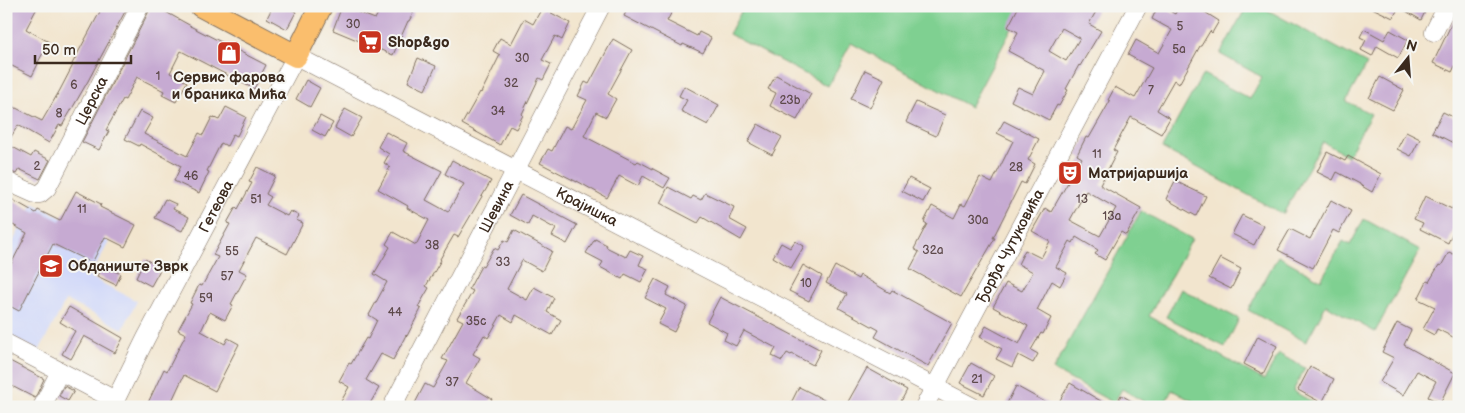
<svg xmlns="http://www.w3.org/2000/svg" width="1465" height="413" viewBox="0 0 1465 413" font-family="'Balsamiq Sans',sans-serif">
  <rect width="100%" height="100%" fill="#f6f6f2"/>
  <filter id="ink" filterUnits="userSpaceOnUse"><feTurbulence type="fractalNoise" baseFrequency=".02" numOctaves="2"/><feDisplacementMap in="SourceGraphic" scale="10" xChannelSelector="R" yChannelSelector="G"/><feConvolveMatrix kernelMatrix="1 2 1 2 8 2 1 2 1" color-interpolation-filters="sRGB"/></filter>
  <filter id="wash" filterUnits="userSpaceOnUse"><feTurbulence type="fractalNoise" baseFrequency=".0096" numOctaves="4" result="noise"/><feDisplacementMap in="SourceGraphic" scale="20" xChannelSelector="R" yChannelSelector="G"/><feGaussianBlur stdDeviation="1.12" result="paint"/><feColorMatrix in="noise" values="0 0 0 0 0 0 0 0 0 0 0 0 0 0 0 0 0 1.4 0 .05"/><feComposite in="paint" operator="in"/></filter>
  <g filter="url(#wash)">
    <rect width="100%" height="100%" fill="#f2e5ce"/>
    <!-- built -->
    <path fill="#d2d9f9" d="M 33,203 L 109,242 L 90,277 L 137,301 L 123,329 L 66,300 L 39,351 L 6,334 L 6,255 Z"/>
    <!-- green -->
    <path fill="#7fd091" stroke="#5d7d58" d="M 744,6 L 1024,6 L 970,107 L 851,43 L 828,86 L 729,34 Z
      M 1247,6 L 1260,6 L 1367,64 L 1346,101 L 1371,114 L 1348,156 L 1323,142 L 1283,214 L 1162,148 L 1203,74 L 1250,99 L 1262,77 L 1220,54 Z
      M 1141,211 L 1192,239 L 1149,316 L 1264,380 L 1279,354 L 1305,368 L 1293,391 L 1321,407 L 1203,407 L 1172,390 L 1163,407 L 1153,407 L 1122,389 L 1114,403 L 1053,370 Z
      M 1364,219 L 1420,250 L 1375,332 L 1326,305 L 1306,342 L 1248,310 L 1278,256 L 1321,280 L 1343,241 L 1350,245 Z
      M 1181,289 L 1239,319 L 1225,347 L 1166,317 Z"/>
    <g id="blocks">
      <!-- building -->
      <path fill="#c6aad2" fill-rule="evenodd" d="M 11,6 L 38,6 L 26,29 L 49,42 L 37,64 L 38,64 L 32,76 L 6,63 L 6,16 Z
        M 103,6 L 128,6 L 88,81 L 62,126 L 59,125 L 49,143 L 18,125 L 7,144 L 31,157 L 34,152 L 50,160 L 40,179 L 19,169 L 16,174 L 6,169 L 6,103 L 42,121 L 60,90 L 73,65 L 72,64 Z
        M 151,6 L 155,6 L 191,26 L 190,26 L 266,65 L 254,89 L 181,51 L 170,73 L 187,82 L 176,102 L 162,95 L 164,91 L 137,77 L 125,100 L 123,99 L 106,130 L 109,131 L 99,150 L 82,142 L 149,11 Z
        M 273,6 L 286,6 L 296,12 L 287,29 L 267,18 Z
        M 342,6 L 375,19 L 382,6 L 417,6 L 409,21 L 408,21 L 393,55 L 333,30 Z
        M 629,6 L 675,6 L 667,21 L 697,36 L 699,32 L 711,38 L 703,53 L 683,44 L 682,46 L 624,16 Z
        M 1019,6 L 1099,6 L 1089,24 L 1101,31 L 1080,66 L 1079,65 L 1066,89 L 1068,90 L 1059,106 L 1057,105 L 1049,120 L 1011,101 L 1018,87 L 1033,94 L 1045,71 L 1008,51 L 1018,32 L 1008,27 ZM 1062,28 L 1080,38 L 1066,61 L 1049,51 Z
        M 1158,6 L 1161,6 L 1175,14 L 1179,6 L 1205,6 L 1203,11 L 1219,21 L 1212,33 L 1210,31 L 1201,46 L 1200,46 L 1179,84 L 1174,80 L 1157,110 L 1170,118 L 1161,134 L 1131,117 L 1113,150 L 1117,152 L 1100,185 L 1141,208 L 1126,235 L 1121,232 L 1105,260 L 1095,254 L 1098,250 L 1076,237 L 1073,243 L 1070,241 L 1056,267 L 1067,273 L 1060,286 L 1052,281 L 1037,310 L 1051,318 L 1043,334 L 1041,333 L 1031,350 L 1038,354 L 1033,363 L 1018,355 L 1012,367 L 996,359 L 1002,349 L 980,337 L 986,326 L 1019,344 L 1028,326 L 993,307 L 1006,283 L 1022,291 L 1033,272 L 1018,264 L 1025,250 L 1041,258 L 1050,241 L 1032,231 L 1045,208 L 1051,212 L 1082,158 L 1077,155 L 1086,137 L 1089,138 L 1110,101 L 1108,100 L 1115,87 L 1135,98 L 1152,68 L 1128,55 L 1136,40 L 1159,53 L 1172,30 L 1152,19 ZM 1086,191 L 1116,208 L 1100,236 L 1070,220 Z
        M 1368,6 L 1428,6 L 1421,20 L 1399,7 L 1393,18 Z
        M 542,8 L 570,23 L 562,40 L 555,36 L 542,60 L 551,64 L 543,80 L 539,78 L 522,114 L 523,115 L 516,129 L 510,126 L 500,145 L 462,124 L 480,92 L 481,93 L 500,55 L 493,51 L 500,38 L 511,44 L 524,19 L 533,24 Z
        M 1459,8 L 1459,58 L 1452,72 L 1433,63 Z
        M 1364,29 L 1384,40 L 1390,30 L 1408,40 L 1398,58 L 1377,46 L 1372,56 L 1361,50 L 1366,40 L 1360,37 Z
        M 613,39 L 632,50 L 608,94 L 616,99 L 606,117 L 596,112 L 584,136 L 636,163 L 638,161 L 670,178 L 664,188 L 643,176 L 638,186 L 619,176 L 607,198 L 577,181 L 577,182 L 540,163 L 548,149 L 552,151 L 565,126 L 571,129 L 587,100 L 578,96 L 585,82 L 589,84 Z
        M 418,58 L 436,66 L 425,90 L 408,82 Z
        M 865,70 L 884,79 L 870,108 L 851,99 Z
        M 776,75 L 811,94 L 797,120 L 770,106 L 776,93 L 768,89 Z
        M 1380,77 L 1404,90 L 1393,110 L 1369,98 Z
        M 306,80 L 320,88 L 310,107 L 296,99 Z
        M 684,86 L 719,105 L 708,125 L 681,111 L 687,100 L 679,96 Z
        M 916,102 L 945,115 L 936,136 L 906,122 Z
        M 226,107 L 246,117 L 237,136 L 233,134 L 227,146 L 221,143 L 207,171 L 209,172 L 199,193 L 174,181 L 181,166 L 140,144 L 139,146 L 125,139 L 140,111 L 153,118 L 144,134 L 187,156 L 199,133 L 203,135 L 212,117 L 219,120 Z
        M 345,109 L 362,118 L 351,137 L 335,128 Z
        M 1443,112 L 1459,120 L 1459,146 L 1432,132 Z
        M 320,116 L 333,123 L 325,137 L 312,130 Z
        M 1004,121 L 1039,139 L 1028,160 L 1035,164 L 1025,184 L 1021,182 L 993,238 L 995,238 L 961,297 L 910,269 L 919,252 L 914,249 L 927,224 L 924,222 L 932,206 L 954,218 L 961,204 L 965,206 L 980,177 L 992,183 L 1013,141 L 997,133 Z
        M 758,124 L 782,137 L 772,155 L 748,142 Z
        M 386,132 L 407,143 L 403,151 L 442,171 L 426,200 L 448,212 L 464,184 L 445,174 L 452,160 L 491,181 L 458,237 L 454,235 L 440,259 L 441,260 L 426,286 L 429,288 L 418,307 L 421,309 L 407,336 L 406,335 L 393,360 L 381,354 L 366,380 L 379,388 L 368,407 L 338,407 L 349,387 L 339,381 L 349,363 L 351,364 L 366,338 L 368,339 L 377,320 L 369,315 L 387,282 L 374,274 L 390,247 L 386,244 L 393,232 L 416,245 L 429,220 L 407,208 L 408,206 L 378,189 L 390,167 L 384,163 L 389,154 L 378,147 Z
        M 1406,132 L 1420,139 L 1411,156 L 1397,149 Z
        M 1327,152 L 1345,161 L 1348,156 L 1381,174 L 1372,192 L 1360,185 L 1360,184 L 1337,172 L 1333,180 L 1317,172 Z
        M 257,167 L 275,176 L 266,194 L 271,197 L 266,205 L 287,216 L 290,211 L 299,216 L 296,220 L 303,223 L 287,254 L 256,238 L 239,270 L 247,274 L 231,304 L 233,305 L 225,320 L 210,312 L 201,331 L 225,344 L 228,338 L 239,344 L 215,391 L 184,375 L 169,407 L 146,407 L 164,369 L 167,371 L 186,334 L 178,330 L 192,304 L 190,303 L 199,285 L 202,286 L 218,257 L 213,255 L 230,224 L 227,223 L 236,207 L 238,209 L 252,183 L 249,182 Z
        M 909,178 L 930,189 L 923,202 L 902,191 Z
        M 1175,181 L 1206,196 L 1196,216 L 1166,199 Z
        M 668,187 L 691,199 L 693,196 L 701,200 L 705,193 L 734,207 L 729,219 L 747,229 L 741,240 L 702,217 L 698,223 L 660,203 Z
        M 76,191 L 101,204 L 100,207 L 136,225 L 125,247 L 105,237 L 92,263 L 53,244 L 19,311 L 6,304 L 6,274 L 27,233 L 6,221 L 6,196 L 36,213 L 38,210 L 60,221 Z
        M 1459,194 L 1459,226 L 1456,225 L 1448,243 L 1420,229 L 1423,223 L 1414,219 L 1425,196 L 1452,209 Z
        M 521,195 L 577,225 L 567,244 L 552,236 L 556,229 L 532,216 L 528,225 L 510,215 Z
        M 165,199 L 176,204 L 173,209 L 189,217 L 182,231 L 155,218 Z
        M 1331,200 L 1351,211 L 1339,233 L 1333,230 L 1313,268 L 1278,250 L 1290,229 L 1310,239 Z
        M 1242,215 L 1264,226 L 1254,245 L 1232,234 Z
        M 514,230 L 552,251 L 542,271 L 522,260 L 507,289 L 527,300 L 534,287 L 554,298 L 547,312 L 561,320 L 552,335 L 516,315 L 513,322 L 501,315 L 488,338 L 484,335 L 473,354 L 480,358 L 466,383 L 492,399 L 487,407 L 413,407 L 425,384 L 433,388 L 448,361 L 442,359 L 463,321 L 457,318 L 473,291 L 469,289 L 481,266 L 483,267 L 494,248 L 498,250 L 504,240 L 508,242 Z
        M 595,239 L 607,245 L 606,247 L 626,257 L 630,250 L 643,256 L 639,265 L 648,269 L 641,282 L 625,274 L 622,279 L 600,267 L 603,262 L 586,253 Z
        M 795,241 L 804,246 L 791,268 L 773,257 L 781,243 L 790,248 Z
        M 1449,252 L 1459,257 L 1459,310 L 1454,320 L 1459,322 L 1459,340 L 1437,329 L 1434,335 L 1423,329 L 1435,307 L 1418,299 L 1427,281 L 1429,282 L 1439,265 L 1441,266 Z
        M 1220,258 L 1241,269 L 1231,289 L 1209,278 Z
        M 145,259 L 161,268 L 151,286 L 136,278 Z
        M 102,265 L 121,274 L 116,285 L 97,276 Z
        M 803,265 L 822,276 L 809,301 L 789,291 Z
        M 835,266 L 858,279 L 860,275 L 890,293 L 892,290 L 952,323 L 928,366 L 875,337 L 879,330 L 839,308 L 847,294 L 826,283 Z
        M 655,279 L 670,287 L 666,295 L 687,306 L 674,332 L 658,324 L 666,309 L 645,298 Z
        M 720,297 L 821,350 L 813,365 L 792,354 L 791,355 L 787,353 L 782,361 L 772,356 L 776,348 L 744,331 L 736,346 L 724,340 L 727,333 L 707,322 Z
        M 69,307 L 123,338 L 115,353 L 84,336 L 71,359 L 62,354 L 75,331 L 60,322 Z
        M 1397,323 L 1411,330 L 1404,345 L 1455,373 L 1440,403 L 1428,397 L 1436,381 L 1417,371 L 1403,395 L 1380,382 L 1394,358 L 1382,352 Z
        M 1258,336 L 1277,346 L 1263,374 L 1244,364 Z
        M 6,359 L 44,379 L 35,398 L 6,383 Z
        M 971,363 L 994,376 L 984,395 L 960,383 Z
        M 1310,367 L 1334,379 L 1322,403 L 1298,390 Z
        M 867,368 L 907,390 L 898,407 L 845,407 Z
        M 1070,383 L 1111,407 L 1056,407 Z
        M 64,386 L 74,391 L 68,401 L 59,396 Z
        M 1016,386 L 1054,407 L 1005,407 Z
        M 799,387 L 815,395 L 836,407 L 789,407 Z
        M 1121,395 L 1142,407 L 1115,407 Z"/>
    </g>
  </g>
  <g filter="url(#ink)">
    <use href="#blocks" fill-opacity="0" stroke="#7b6b5c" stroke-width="1"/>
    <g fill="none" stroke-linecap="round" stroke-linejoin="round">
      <defs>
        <g id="minor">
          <path d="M 1434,32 L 1447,6"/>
          <path id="s1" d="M 6,181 L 35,194 L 40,194 L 47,188 L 140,6"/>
          <path d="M 6,343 L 115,400"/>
          <path d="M 42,407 L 60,371"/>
          <path id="s2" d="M 112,407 L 146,338 L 296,56 L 973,407"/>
          <path id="s3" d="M 392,407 L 601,6"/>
          <path id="s4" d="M 924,407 L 1138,6"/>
        </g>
        <path id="major" d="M 201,6 L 296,56 L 321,6"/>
      </defs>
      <!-- minor casing -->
      <use href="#minor" stroke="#7b6b5c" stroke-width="19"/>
      <!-- major casing -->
      <use href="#major" stroke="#7b6b5c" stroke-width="24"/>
      <!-- minor -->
      <use href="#minor" stroke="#fff" stroke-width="18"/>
      <!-- major -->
      <use href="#major" stroke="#fabe6d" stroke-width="22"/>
    </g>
  </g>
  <!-- icons -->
  <defs>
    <symbol id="supermarket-square" viewBox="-11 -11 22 22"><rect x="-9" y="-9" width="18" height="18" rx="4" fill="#c8321e" stroke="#f6f6f2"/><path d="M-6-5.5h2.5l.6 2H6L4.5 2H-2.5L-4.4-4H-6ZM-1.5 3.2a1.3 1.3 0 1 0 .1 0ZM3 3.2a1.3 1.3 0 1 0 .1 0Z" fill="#fff"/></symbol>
    <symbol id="shop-square" viewBox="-11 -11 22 22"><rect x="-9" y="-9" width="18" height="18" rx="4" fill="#c8321e" stroke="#f6f6f2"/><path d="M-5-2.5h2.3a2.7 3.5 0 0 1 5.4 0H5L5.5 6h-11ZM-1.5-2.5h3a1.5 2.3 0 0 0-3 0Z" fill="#fff"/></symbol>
    <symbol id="theatre-square" viewBox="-11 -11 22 22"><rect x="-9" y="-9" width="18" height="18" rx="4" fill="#c8321e" stroke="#f6f6f2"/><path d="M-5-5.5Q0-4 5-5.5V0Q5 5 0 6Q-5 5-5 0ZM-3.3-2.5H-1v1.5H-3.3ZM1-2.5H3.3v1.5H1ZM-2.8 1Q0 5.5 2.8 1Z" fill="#fff"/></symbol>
    <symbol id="school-square" viewBox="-11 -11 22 22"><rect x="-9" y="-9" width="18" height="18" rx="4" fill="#c8321e" stroke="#f6f6f2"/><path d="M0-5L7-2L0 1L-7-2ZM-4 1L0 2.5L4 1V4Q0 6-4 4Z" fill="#fff"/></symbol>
  </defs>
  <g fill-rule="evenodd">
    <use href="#supermarket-square" x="356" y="28" width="28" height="28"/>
    <use href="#shop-square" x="215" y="39" width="28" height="28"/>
    <use href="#theatre-square" x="1056" y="159" width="28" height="28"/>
    <use href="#school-square" x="37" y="252" width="28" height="28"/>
  </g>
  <g text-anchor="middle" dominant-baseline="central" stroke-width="4" stroke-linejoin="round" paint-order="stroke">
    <!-- number labels -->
    <g font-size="12" fill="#5e4a4b">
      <text x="353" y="24">30</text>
      <text x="1180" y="26">5</text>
      <text x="1179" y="49">5a</text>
      <text x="522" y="58">30</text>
      <text x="158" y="76">1</text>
      <text x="511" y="83">32</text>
      <text x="74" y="85">6</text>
      <text x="1151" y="90">7</text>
      <text x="790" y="100">23b</text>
      <text x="498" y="111">34</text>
      <text x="59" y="113">8</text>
      <text x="1097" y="154">11</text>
      <text x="37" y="166">2</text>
      <text x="1016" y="167">28</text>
      <text x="191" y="176">46</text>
      <text x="256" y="199">51</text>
      <text x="1082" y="199">13</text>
      <text x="82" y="209">11</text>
      <text x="1112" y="216">13a</text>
      <text x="978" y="220">30a</text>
      <text x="432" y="245">38</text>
      <text x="933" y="250">32a</text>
      <text x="232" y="251">55</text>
      <text x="503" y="262">33</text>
      <text x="227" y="276">57</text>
      <text x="806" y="283">10</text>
      <text x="206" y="298">59</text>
      <text x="395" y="312">44</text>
      <text x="476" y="321">35c</text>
      <text x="977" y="379">21</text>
      <text x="452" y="382">37</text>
    </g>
    <!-- poi labels -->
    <g font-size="15" font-weight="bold" fill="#3b2a1e" stroke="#f6f6f2" text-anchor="start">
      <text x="388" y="42">Shop&amp;go</text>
      <text x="229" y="77" text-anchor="middle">Сервис фарова<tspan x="229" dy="17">и браника Мића</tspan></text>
      <text x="1088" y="173">Матријаршија</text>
      <text x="68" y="266">Обданиште Зврк</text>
    </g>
    <!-- street labels -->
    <g font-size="15" fill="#3b2a1e" stroke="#f6f6f2">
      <text stroke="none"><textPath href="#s1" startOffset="144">Церска</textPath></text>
      <text stroke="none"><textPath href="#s2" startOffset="226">Гетеова</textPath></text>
      <text stroke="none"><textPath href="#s3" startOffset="226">Шевина</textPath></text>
      <text stroke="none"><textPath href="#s2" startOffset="724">Крајишка</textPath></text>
      <text stroke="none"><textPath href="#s4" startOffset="182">Ђорђа Чутуковића</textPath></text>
    </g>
  </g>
  <!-- margin -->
  <rect width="1465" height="413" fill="none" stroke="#f6f6f2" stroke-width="25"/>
  <!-- north arrow -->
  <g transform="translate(1408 58) rotate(17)" stroke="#f6f6f2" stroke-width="4" paint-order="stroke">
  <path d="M0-4L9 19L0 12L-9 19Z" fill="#3b2a1e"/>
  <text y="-8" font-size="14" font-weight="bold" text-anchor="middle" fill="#3b2a1e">N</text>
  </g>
  <!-- scale -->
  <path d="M35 55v8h96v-8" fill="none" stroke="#3b2a1e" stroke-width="2.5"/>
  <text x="42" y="55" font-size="15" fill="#3b2a1e" stroke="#f6f6f2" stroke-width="4" paint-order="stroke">50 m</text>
</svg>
